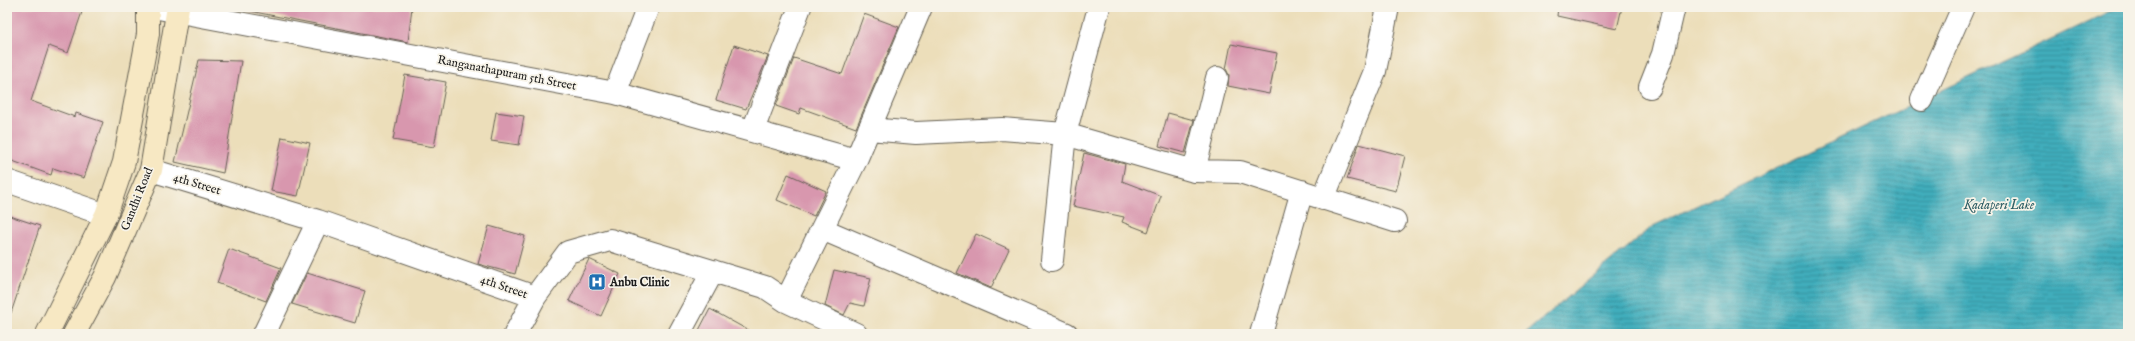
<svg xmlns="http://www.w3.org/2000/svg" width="2135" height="341" viewBox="0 0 2135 341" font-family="'IM FELL English',serif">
  <defs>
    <pattern id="water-rules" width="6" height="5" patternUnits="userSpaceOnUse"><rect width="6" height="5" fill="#3fadbc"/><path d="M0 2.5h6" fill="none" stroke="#348c98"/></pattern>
  </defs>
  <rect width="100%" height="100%" fill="#f7f3e8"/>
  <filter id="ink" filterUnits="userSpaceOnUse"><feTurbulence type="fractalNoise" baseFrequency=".025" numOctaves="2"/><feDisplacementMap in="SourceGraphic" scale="8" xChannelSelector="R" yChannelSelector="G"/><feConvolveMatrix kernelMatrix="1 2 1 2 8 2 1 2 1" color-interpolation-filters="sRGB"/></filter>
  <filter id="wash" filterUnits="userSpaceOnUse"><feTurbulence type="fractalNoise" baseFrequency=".012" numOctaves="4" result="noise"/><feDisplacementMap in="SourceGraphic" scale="16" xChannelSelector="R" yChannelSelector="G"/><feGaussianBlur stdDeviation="0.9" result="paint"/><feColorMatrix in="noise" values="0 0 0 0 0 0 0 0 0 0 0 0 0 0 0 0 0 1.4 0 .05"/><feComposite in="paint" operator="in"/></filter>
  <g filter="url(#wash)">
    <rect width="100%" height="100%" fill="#ecdeba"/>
    <!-- water -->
    <path fill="url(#water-rules)" stroke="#2e646c" d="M 2119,7 L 2128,7 L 2128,334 L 1524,334 L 1653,226 Z"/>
    <g id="blocks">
      <!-- building -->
      <path fill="#d897ae" d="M 7,7 L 68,7 L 82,12 L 68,53 L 49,46 L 31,101 L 75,117 L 76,113 L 103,122 L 84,178 L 53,168 L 51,175 L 7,159 Z
        M 229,7 L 412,7 L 408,42 Z
        M 1558,7 L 1622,7 L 1617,29 L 1557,16 Z
        M 864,14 L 899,27 L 856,128 L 801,108 L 799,114 L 776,106 L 794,58 L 842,74 Z
        M 1231,44 L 1277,53 L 1269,94 L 1228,86 L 1229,75 L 1226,69 Z
        M 734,45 L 768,56 L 746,109 L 716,100 Z
        M 199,60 L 241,61 L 223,173 L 175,162 Z
        M 405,75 L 446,82 L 434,147 L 393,140 Z
        M 496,112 L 524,116 L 519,145 L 491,141 Z
        M 1168,113 L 1194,120 L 1185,153 L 1159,146 Z
        M 282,137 L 310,143 L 298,196 L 271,191 Z
        M 1359,144 L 1405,156 L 1396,191 L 1347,179 Z
        M 1084,153 L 1125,164 L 1122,181 L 1161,196 L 1148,232 L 1122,222 L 1124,217 L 1073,206 Z
        M 788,174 L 826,191 L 814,216 L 777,200 Z
        M 7,215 L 40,226 L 11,313 L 7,312 Z
        M 489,226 L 525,236 L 515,274 L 478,264 Z
        M 976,234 L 1009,249 L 991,288 L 957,273 Z
        M 229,249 L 281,268 L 266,301 L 217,283 Z
        M 589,259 L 620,274 L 601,316 L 569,301 Z
        M 834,270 L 871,278 L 864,306 L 850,303 L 844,315 L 825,306 Z
        M 307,273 L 365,291 L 355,323 L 292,304 Z
        M 710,309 L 755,334 L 697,334 Z"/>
    </g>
  </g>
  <g filter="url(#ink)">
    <use href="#blocks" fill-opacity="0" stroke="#656053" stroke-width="1"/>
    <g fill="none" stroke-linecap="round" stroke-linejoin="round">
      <defs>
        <path id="street" d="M 153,7 L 615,93 L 856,160
          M 1650,87 L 1663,54 L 1674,7
          M 615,93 L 648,7
          M 1922,100 L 1963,7
          M 869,129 L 916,133 L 1002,129 L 1065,134 L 1194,171 L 1240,172 L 1395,221
          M 753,130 L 800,7
          M 151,170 L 318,221 L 535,297 L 568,252 L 610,240 L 765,287 L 786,301 L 856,334
          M 1194,171 L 1217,78
          M 7,181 L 106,215
          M 1323,199 L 1375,71 L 1388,7
          M 822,229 L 1067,334
          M 1052,260 L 1065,134 L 1099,7
          M 786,301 L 856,160 L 921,7
          M 264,334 L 318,221
          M 515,334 L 535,297
          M 679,334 L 713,271
          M 1261,334 L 1302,191"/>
        <path id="secondary" d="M 47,334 L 106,215 L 124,162 L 148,34 L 148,7
          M 74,334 L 105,277 L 151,170 L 178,7"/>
      </defs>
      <!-- street casing -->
      <use href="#street" stroke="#656053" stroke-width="24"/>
      <!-- secondary casing -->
      <use href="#secondary" stroke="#656053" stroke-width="24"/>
      <!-- street -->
      <use href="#street" stroke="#fff" stroke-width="22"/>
      <!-- secondary -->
      <use href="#secondary" stroke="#f7e8c3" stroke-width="22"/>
    </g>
  </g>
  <!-- icons -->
  <defs>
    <symbol id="hospital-square" viewBox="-11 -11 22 22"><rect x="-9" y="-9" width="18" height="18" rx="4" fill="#1f6fb2" stroke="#f7f3e8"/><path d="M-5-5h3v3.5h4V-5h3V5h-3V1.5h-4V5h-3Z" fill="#fff"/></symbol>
  </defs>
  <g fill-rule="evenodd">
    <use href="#hospital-square" x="587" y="272" width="20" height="20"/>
  </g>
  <g text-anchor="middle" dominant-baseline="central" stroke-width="3.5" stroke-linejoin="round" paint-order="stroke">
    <!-- street labels -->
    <g font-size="12" fill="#1c1c1c" stroke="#f7f3e8">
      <text transform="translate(507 73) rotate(11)">Ranganathapuram 5th Street</text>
      <text transform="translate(197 184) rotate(17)">4th Street</text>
      <text transform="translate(137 199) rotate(-68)">Gandhi Road</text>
      <text transform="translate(504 287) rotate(19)">4th Street</text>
    </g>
    <!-- poi labels -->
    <g font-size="12" font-weight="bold" fill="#1c1c1c" stroke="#f7f3e8" text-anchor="start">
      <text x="610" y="282">Anbu Clinic</text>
    </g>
    <!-- water labels -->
    <g font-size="13" font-style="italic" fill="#2c5d64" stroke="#f7f3e8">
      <text x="1999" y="205">Kadaperi Lake</text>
    </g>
  </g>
  <!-- margin -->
  <rect width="2135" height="341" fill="none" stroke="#f7f3e8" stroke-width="24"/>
</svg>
